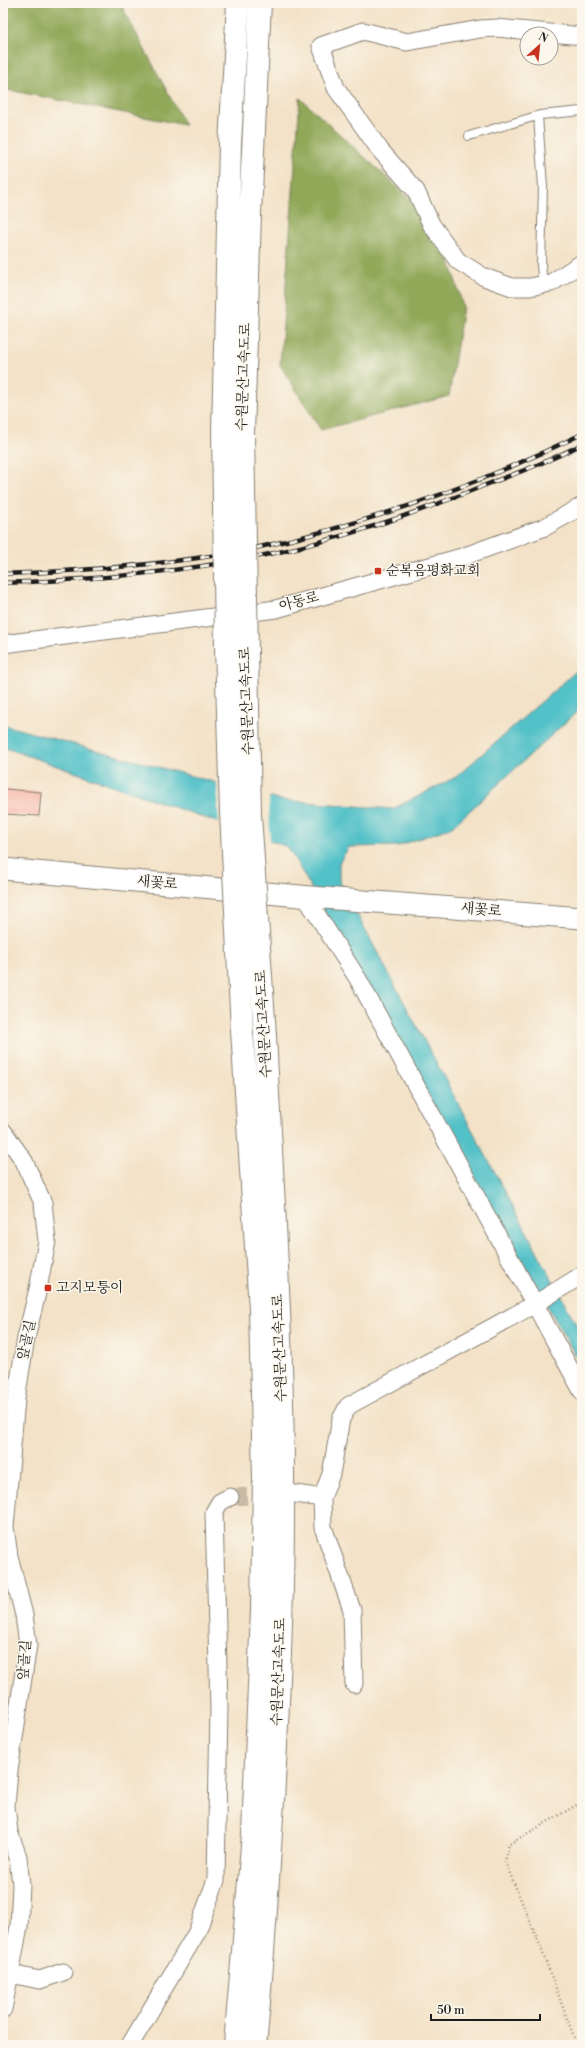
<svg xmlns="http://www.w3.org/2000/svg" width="585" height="2048" viewBox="0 0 585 2048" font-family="'Libre Bodoni','Noto Serif KR',serif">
  <rect width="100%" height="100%" fill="#fbf7ec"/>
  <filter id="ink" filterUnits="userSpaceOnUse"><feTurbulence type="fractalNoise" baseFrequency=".025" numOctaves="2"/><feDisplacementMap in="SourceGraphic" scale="8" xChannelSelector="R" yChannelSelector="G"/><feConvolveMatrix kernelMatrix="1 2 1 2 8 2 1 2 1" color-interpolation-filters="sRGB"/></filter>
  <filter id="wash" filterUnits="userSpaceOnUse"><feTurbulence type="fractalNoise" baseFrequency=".012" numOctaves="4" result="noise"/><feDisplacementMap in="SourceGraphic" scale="16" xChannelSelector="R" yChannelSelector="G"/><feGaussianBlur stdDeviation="0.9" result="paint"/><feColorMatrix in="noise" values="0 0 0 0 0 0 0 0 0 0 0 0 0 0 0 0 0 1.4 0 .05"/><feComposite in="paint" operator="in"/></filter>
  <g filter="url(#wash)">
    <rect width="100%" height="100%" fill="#f3e2c7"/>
    <!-- forest -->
    <path fill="#90a859" stroke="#56623a" d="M 3,3 L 120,3 L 185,125 L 3,89 Z
      M 300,98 L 440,226 L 463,307 L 449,396 L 321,430 L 280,365 Z"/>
    <!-- water -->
    <path fill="#53c1c8" stroke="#386e72" d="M 582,666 L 582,707 L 452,827 L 398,846 L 349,847 L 339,863 L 339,881 L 582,1335 L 582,1367 L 288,847 L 3,747 L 3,725 L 280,800 L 393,809 L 456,777 Z"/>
    <!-- pier -->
    <path fill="#f3e2c7" d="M 217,781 L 269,795 L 270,843 L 219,826 Z"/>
    <g id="blocks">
      <!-- building -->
      <path fill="#f6a899" d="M 4,789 L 41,792 L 39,816 L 3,814 Z"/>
    </g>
  </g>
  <g filter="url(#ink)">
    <use href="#blocks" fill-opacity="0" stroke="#887f72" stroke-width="1"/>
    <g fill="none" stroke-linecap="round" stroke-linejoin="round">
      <!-- minor-tunnel -->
      <path stroke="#c8baa5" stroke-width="17" stroke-dasharray="17 8" stroke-linecap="butt" d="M 230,1497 L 275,1495"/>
      <defs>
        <path id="service" d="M 538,116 L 543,187 L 541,265 L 543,285
          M 469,136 L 540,115 L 582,111"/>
        <path id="minor" d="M 582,36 L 497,28 L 480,29 L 407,42 L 363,31 L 321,46 L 336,88 L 380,150 L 416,191 L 431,224 L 458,261 L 484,277 L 512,287 L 530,287 L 551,283 L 582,263
          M 3,644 L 276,609 L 462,557 L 545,527 L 582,506
          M 305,896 L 358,979 L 582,1391
          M 3,1131 L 24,1161 L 43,1203 L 47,1241 L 38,1289 L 26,1338 L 16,1399 L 5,1527 L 9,1556 L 24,1615 L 28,1645 L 9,1771 L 6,1806 L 9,1832 L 18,1857 L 21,1885 L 19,1927 L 3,2009
          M 296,1494 L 322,1498
          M 354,1684 L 352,1610 L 323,1527 L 322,1498 L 331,1474 L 341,1419 L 348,1406 L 535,1304 L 582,1275
          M 10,1974 L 40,1980 L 63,1972
          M 130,2045 L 197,1932 L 216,1880 L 219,1707 L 214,1512 L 220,1502 L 230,1497"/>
        <path id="tertiary" d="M 3,869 L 311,897 L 582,918"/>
        <path id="motorway" d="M 223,431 L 230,144 L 238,3
          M 243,434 L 250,214 L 260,3
          M 235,2045 L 253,1834 L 262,1610 L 264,1479 L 260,1309 L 242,1030
          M 255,2045 C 263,1969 267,1893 272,1817 C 279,1700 284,1583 283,1466 C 282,1322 272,1178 265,1035"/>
      </defs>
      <!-- service casing -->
      <use href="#service" stroke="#887f72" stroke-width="10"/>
      <!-- minor casing -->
      <use href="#minor" stroke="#887f72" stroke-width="19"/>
      <!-- tertiary casing -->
      <use href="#tertiary" stroke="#887f72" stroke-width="23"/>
      <!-- motorway casing -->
      <use href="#motorway" stroke="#887f72" stroke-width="24"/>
      <!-- path -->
      <path stroke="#887f72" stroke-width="2.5" stroke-dasharray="1 3" stroke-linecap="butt" d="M 577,2045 L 538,1940 L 505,1862 L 509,1844 L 582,1802"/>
      <!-- service -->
      <use href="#service" stroke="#fff" stroke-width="8"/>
      <!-- minor -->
      <use href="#minor" stroke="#fff" stroke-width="17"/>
      <!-- tertiary -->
      <use href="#tertiary" stroke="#fff" stroke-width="21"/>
      <!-- motorway -->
      <use href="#motorway" stroke="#fff" stroke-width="22"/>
      <defs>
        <path id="rail" d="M 3,574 C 84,571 167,565 246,550 C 362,526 476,486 582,434
          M 3,583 C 95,580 189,572 279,552 C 350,536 420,512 488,484 C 520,472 552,460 582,444"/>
      </defs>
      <!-- rail casing -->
      <use href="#rail" stroke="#1c1c1c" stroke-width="4.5"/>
      <!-- rail -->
      <use href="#rail" stroke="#fbf7ec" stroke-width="3" stroke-dasharray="9" stroke-linecap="butt"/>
      <defs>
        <path id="motorway-bridge" d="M 223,431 L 226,647 L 231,813 L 242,1030
          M 243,434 L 250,815 L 265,1035"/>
      </defs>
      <!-- motorway-bridge casing -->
      <use href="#motorway-bridge" stroke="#887f72" stroke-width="24" stroke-linecap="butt"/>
      <!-- motorway-bridge -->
      <use href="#motorway-bridge" stroke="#fff" stroke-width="22"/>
    </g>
  </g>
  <!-- markers -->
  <g fill="#c8321e" stroke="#fbf7ec" stroke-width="1.5">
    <rect x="374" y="567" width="8" height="8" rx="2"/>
    <rect x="44" y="1284" width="8" height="8" rx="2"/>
  </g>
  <g text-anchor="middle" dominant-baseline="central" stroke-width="3" stroke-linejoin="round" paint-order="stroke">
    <!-- street labels -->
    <g font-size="14" fill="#1c1c1c" stroke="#fbf7ec">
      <text transform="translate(244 377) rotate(-88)">수원문산고속도로</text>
      <text transform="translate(299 602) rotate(-15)">아동로</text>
      <text transform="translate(247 701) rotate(-92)">수원문산고속도로</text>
      <text transform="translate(157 883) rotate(5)">새꽃로</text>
      <text transform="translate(481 910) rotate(5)">새꽃로</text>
      <text transform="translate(264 1024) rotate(-93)">수원문산고속도로</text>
      <text transform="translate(27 1340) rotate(-78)">앞골길</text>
      <text transform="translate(280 1348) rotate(-92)">수원문산고속도로</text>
      <text transform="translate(25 1660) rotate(-86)">앞골길</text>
      <text transform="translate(279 1672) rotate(-88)">수원문산고속도로</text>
    </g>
    <!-- poi labels -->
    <g font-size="14" fill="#1c1c1c" stroke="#fbf7ec" text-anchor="start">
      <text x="386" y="571">순복음평화교회</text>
      <text x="56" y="1288">고지모퉁이</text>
    </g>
  </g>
  <!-- margin -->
  <rect width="585" height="2048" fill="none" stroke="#fbf7ec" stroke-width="16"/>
  <!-- north arrow -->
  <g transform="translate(539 46) rotate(27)"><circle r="19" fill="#fbf7ec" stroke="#a29f99"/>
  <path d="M0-3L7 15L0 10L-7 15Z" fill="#c8321e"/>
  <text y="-6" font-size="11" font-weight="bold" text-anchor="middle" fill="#1c1c1c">N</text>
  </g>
  <!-- scale -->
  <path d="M431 2014v6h109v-6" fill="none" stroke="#1c1c1c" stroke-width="2"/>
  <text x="437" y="2014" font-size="12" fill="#1c1c1c" stroke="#fbf7ec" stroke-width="3" paint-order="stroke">50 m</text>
</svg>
